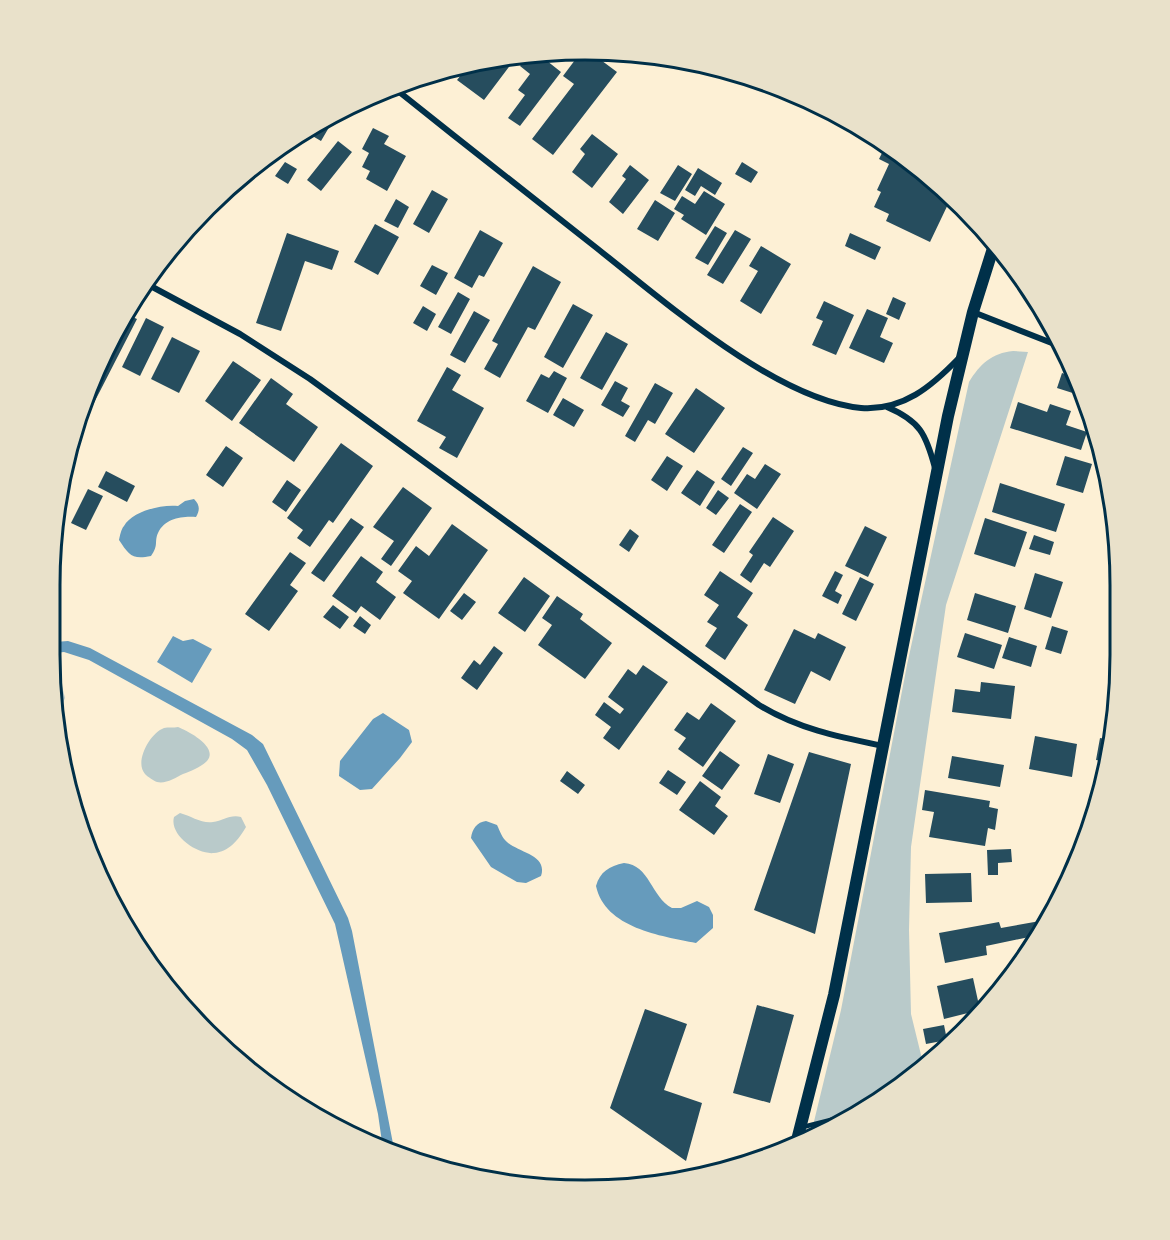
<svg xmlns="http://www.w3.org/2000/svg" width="1170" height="1240" viewBox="0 0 1170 1240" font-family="'Source Sans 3',sans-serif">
  <rect width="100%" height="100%" fill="#fdf0d5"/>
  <!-- green -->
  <path fill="#b9caca" d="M 1013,351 L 1028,352 L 946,605 L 911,847 L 909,930 L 911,1014 L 924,1067 L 853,1119 L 810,1138 L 841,1010 L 907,665 L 969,382 C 980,364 992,353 1013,351 Z
    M 57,683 L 62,686 L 65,698 L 58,715 Z
    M 178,727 C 188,731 219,747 207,761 C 201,767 191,771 183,774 C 175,778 166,784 157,782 C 154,781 148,777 145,774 C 134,762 150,733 164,728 C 168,727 174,728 178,727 Z
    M 59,730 L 67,736 C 69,744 66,749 60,754 Z
    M 180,813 C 191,816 202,824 213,822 C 223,821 230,814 241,817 L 246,827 C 239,839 229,852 214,853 C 197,855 169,835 174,817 Z"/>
  <!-- water -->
  <path fill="#669bbc" d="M 194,499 C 200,505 200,510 196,517 C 182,516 165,518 158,533 C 154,542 159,545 151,556 C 132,560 129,555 119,540 C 120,536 121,529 124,526 C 132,511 163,504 178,506 L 185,501 Z
    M 173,636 L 183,641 L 193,639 L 212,649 L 192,683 L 157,662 Z
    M 68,641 L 90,648 L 252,735 L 263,744 L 348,918 L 352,931 L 395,1154 L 383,1149 L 378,1114 L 335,924 L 267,785 L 247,750 L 232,739 L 89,660 L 64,652 L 55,653 L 55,642 Z
    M 383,713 L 409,730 L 412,742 L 400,758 L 372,789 L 360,790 L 339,776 L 340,761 L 373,719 Z
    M 486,821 L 497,825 C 500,831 502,838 507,842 C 519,853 548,855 541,876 L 526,883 L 517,882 L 491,867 L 471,838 C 472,829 477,822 486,821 Z
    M 624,863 C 650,865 651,897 672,908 L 681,908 L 697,901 L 709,907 L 713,915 L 713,928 L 696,943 C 661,936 605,928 596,886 C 600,872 609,866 624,863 Z"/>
  <!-- building -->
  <path fill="#264d5e" d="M 581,52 L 590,52 L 617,72 L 553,155 L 532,139 L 574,84 L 563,76 Z
    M 537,53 L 561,72 L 520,126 L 508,118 L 525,95 L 518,90 L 530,74 L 520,66 L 529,54 Z
    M 511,55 L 515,59 L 484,100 L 457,80 L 469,65 Z
    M 338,112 L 321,141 L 304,131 L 318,121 Z
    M 373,128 L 389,136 L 384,144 L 406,156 L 387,191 L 366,179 L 370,171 L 362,167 L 369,153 L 362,149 Z
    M 592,134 L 618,154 L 592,188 L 572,172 L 585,154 L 580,149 Z
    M 338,141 L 352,152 L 321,191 L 307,180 Z
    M 886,145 L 911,160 L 951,198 L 930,242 L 886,221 L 889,214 L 874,207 L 881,192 L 877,190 L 889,164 L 879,159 Z
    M 285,162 L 297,169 L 288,184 L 275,176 Z
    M 742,162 L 758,172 L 751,183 L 735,174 Z
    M 630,165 L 649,180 L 623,214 L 609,202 L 626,179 L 622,176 Z
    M 678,165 L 692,174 L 675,201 L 660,193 Z
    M 698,168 L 722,183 L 715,195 L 701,186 L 695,196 L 685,190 Z
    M 248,171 L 237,192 L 228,187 L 232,182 Z
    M 432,190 L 448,199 L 429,233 L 413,224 Z
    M 704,191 L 725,204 L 706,235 L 681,219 L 684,215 L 674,209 L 682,196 L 695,204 Z
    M 396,199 L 409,207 L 398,228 L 384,221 Z
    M 655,200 L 675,213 L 658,241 L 637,229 Z
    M 375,224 L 399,237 L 378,275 L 354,262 Z
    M 715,226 L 727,233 L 708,265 L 695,258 Z
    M 480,230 L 503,243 L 484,277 L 479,275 L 472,288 L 454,278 Z
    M 735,230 L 751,239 L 723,284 L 707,275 Z
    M 287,233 L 339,251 L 332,270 L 305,261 L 281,331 L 256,323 Z
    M 850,233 L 881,247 L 875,260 L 845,246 Z
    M 761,246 L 791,264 L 761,314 L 740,301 L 758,271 L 749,266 Z
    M 432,265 L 448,273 L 436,295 L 420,286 Z
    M 533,266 L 561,282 L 535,330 L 528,327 L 500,378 L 484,369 L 498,344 L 492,341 Z
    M 458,292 L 470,299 L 451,334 L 438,327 Z
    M 893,297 L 906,303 L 899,320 L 886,314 Z
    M 824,301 L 854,315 L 836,355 L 812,345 L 823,321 L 816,318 Z
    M 573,304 L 593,315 L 563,368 L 544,357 Z
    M 423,306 L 436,314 L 427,331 L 413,323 Z
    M 867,309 L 888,318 L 880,337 L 893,343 L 884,363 L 849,348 Z
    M 474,311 L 490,320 L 465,363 L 450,355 Z
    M 126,314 L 137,319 L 80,430 L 75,427 L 105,348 Z
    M 146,318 L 164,327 L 140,376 L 122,367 Z
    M 606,332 L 628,344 L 602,390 L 580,378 Z
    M 172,337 L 200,351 L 179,393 L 151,379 Z
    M 233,361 L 261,380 L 232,421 L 205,401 Z
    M 447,367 L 461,375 L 452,390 L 484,408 L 457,458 L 439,448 L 446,437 L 417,421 Z
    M 554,371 L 567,378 L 548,413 L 526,401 L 541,374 L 549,378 Z
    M 1062,373 L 1076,378 L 1081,389 L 1079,395 L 1057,388 Z
    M 271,378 L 293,394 L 286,404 L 318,427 L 294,462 L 239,423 Z
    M 615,381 L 628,388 L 621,401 L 630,406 L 623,417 L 601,405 Z
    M 655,383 L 673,393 L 655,424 L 648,420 L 635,442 L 625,436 Z
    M 696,388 L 725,408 L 694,453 L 665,434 Z
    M 563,398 L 584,410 L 574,427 L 553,415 Z
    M 1018,402 L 1047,412 L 1050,404 L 1071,411 L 1066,425 L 1087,432 L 1081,450 L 1010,428 Z
    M 341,443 L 373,466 L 333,523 L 329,520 L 310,547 L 297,538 L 303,530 L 287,518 Z
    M 226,446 L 243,458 L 223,487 L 206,475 Z
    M 743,447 L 753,453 L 731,486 L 721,479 Z
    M 667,456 L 683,466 L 667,491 L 651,480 Z
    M 1065,456 L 1092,464 L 1083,493 L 1056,485 Z
    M 765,464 L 781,474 L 757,509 L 734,493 L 747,474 L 755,479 Z
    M 697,470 L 715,482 L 700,506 L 681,493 Z
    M 106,471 L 135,486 L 127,502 L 98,487 Z
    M 287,480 L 301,490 L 286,512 L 272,502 Z
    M 1000,483 L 1065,504 L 1056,532 L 992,512 Z
    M 403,487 L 432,508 L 391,566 L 381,559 L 394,541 L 373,527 Z
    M 88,489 L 103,496 L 86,530 L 71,523 Z
    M 718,490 L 729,498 L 716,515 L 706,508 Z
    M 740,504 L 752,512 L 724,553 L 712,545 Z
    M 773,517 L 794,531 L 770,567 L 764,563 L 751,583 L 740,575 L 753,555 L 749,552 Z
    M 351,518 L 364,527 L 324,582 L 311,573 Z
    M 985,518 L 1027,532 L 1015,567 L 974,554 Z
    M 452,524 L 488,550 L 439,619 L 403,593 L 412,581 L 398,571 L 416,546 L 429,556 Z
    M 865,526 L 887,537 L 868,577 L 845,566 Z
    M 630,529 L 639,536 L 629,552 L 619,545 Z
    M 1034,535 L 1054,542 L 1050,555 L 1029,549 Z
    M 290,552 L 306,563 L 290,585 L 298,591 L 269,631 L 245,614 Z
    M 361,556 L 383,572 L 376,582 L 396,597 L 380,620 L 361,606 L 356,613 L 332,596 Z
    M 720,571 L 753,593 L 737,617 L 748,625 L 725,660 L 705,646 L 717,628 L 707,622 L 719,605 L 704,595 Z
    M 835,571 L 843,575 L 835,591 L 842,595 L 838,604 L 822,596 Z
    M 1035,573 L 1063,582 L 1051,618 L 1024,609 Z
    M 524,577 L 550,596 L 525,632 L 498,613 Z
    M 860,577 L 874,584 L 856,621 L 842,614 Z
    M 464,593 L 476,602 L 462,620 L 450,611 Z
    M 975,593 L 1016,606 L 1008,633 L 967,620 Z
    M 557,596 L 583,614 L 580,619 L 612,643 L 585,679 L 538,645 L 552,625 L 542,618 Z
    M 333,605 L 349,617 L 340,629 L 323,617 Z
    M 360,616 L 371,625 L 365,634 L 353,626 Z
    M 1052,626 L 1068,631 L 1061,654 L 1045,649 Z
    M 794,629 L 815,639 L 818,633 L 846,647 L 830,681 L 811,671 L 795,704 L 764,690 Z
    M 965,633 L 1002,645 L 994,669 L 957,657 Z
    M 1009,637 L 1037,646 L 1031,667 L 1002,658 Z
    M 494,646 L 503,653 L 477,690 L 461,678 L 474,660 L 480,665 Z
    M 643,665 L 668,682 L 619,750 L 603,738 L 611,727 L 595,715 L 604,702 L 620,714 L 624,709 L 608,697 L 628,669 L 636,675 Z
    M 981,682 L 1015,686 L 1011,719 L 952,712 L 955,689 L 980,692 Z
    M 711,703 L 736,721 L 703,767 L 678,749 L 686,738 L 674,730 L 687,712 L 699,720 Z
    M 1035,736 L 1077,744 L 1072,777 L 1029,769 Z
    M 1100,738 L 1112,740 L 1109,762 L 1096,760 Z
    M 720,751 L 740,765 L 722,790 L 702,776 Z
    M 809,752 L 851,764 L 815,934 L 754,910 Z
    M 768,754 L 794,764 L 780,803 L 754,794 Z
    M 952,756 L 1004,765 L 1000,787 L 948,778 Z
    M 668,770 L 686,782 L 677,795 L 659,783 Z
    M 567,771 L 585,785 L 578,794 L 560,781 Z
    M 700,781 L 721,797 L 715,806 L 728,816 L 714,835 L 679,810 Z
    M 925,790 L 990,801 L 989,807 L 998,809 L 995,830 L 988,828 L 985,846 L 929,837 L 934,812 L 922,810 Z
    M 1011,849 L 1012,862 L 998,863 L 998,875 L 988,875 L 987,850 Z
    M 971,873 L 972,902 L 926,903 L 925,874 Z
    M 1040,921 L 1042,931 L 1039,935 L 986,946 L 987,955 L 945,963 L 939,933 L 999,922 L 1001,928 Z
    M 973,978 L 980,1010 L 944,1019 L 937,986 Z
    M 757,1005 L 794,1015 L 770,1103 L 733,1093 Z
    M 645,1009 L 687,1024 L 664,1090 L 702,1103 L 686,1161 L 610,1108 Z
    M 944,1025 L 947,1040 L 926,1044 L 923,1029 Z"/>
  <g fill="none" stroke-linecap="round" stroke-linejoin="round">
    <!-- service -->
    <path stroke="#003049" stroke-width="4.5" d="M 803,1127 L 862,1112"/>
    <!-- minor -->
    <path stroke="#003049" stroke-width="6" d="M 393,87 C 458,139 523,190 589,242 C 657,295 774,400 861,408 C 903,411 932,386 959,358
      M 145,283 L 240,334 L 310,379 L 759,705 C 798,729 839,737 883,746
      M 973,312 L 1062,347
      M 887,407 C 920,421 926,434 935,468"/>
    <!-- secondary -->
    <path stroke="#003049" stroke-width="12" d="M 796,1144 L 834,995 L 948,416 L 973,312 L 995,242"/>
  </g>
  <!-- crop -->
  <path d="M0 0H1170V1240H0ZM585 60H585A525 525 0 0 1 1110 585V655A525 525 0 0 1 585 1180H585A525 525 0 0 1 60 655V585A525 525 0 0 1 585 60Z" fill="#e9e1ca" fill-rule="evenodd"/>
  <path fill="none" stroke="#003049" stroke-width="3" d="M585 60H585A525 525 0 0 1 1110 585V655A525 525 0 0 1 585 1180H585A525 525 0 0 1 60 655V585A525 525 0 0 1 585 60Z"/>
</svg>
